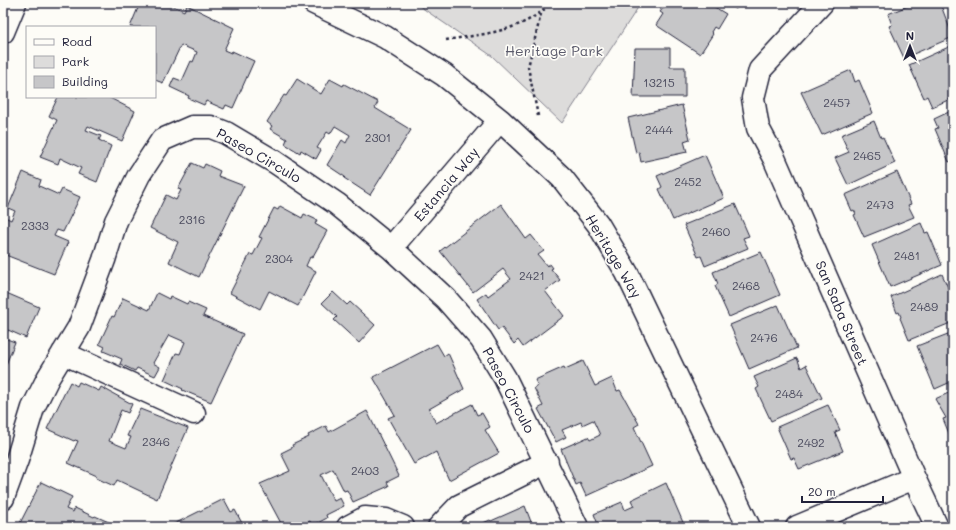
<svg xmlns="http://www.w3.org/2000/svg" width="956" height="530" viewBox="0 0 956 530" font-family="Mali,sans-serif">
  <rect width="100%" height="100%" fill="#fdfcf7"/>
  <filter id="ink" filterUnits="userSpaceOnUse"><feTurbulence type="fractalNoise" baseFrequency=".025" numOctaves="2"/><feDisplacementMap in="SourceGraphic" scale="8" xChannelSelector="R" yChannelSelector="G"/><feConvolveMatrix kernelMatrix="1 2 1 2 8 2 1 2 1" color-interpolation-filters="sRGB"/></filter>
  <g filter="url(#ink)">
    <!-- green -->
    <path fill="#dddcdb" stroke="#807f8b" d="M 415,3 L 641,3 L 562,123 L 492,56 Z"/>
    <!-- building -->
    <path fill="#c6c6c8" stroke="#22223b" d="M 140,3 L 167,3 L 184,11 L 187,5 L 234,28 L 224,50 L 231,53 L 232,51 L 254,61 L 233,108 L 226,105 L 224,109 L 206,101 L 204,105 L 188,98 L 189,96 L 170,87 L 174,78 L 182,81 L 191,61 L 193,62 L 197,52 L 181,45 L 163,83 L 155,80 L 155,27 L 130,27 Z
      M 667,3 L 708,3 L 726,14 L 717,29 L 714,27 L 711,32 L 713,34 L 700,54 L 656,25 L 663,14 L 660,12 Z
      M 727,3 L 739,3 L 736,9 Z
      M 915,3 L 934,3 L 935,5 L 940,3 L 953,37 L 904,58 L 889,26 L 892,25 L 888,14 Z
      M 953,45 L 953,98 L 932,107 L 927,96 L 924,98 L 909,65 Z
      M 635,48 L 670,48 L 670,67 L 685,67 L 685,97 L 633,97 Z
      M 851,70 L 855,82 L 859,80 L 873,113 L 822,135 L 801,92 Z
      M 297,79 L 321,94 L 330,79 L 343,86 L 344,84 L 378,102 L 375,108 L 411,130 L 370,195 L 344,178 L 345,177 L 327,165 L 342,140 L 346,143 L 350,135 L 335,126 L 330,134 L 327,132 L 317,148 L 321,150 L 316,159 L 301,150 L 300,153 L 285,144 L 287,139 L 270,129 L 272,126 L 267,122 L 284,95 L 286,96 Z
      M 58,97 L 108,97 L 135,111 L 122,141 L 88,126 L 86,130 L 101,136 L 99,140 L 111,146 L 97,182 L 78,174 L 81,168 L 60,158 L 58,164 L 40,157 L 57,120 L 49,116 Z
      M 682,105 L 690,139 L 684,141 L 687,152 L 641,162 L 639,152 L 636,153 L 628,118 Z
      M 953,110 L 953,160 L 949,162 L 935,129 L 938,128 L 934,119 Z
      M 874,121 L 881,138 L 883,137 L 895,163 L 848,185 L 835,158 L 849,152 L 841,135 Z
      M 705,155 L 724,198 L 673,220 L 659,189 L 662,187 L 657,176 Z
      M 192,163 L 203,168 L 205,164 L 220,171 L 218,176 L 244,186 L 199,277 L 169,262 L 178,242 L 150,228 L 166,195 L 176,200 L 181,190 L 178,189 Z
      M 23,172 L 41,180 L 39,186 L 59,195 L 62,189 L 80,197 L 63,232 L 57,230 L 54,236 L 68,242 L 54,274 L 3,254 L 3,216 L 11,220 L 15,211 L 8,208 Z
      M 897,172 L 911,204 L 908,205 L 914,217 L 864,237 L 854,215 L 856,214 L 854,210 L 852,211 L 845,195 Z
      M 501,204 L 526,239 L 531,235 L 544,251 L 538,255 L 547,266 L 550,264 L 553,268 L 551,269 L 560,280 L 545,291 L 564,316 L 523,347 L 518,340 L 514,344 L 502,328 L 498,330 L 477,299 L 486,293 L 488,296 L 511,279 L 503,269 L 473,292 L 440,251 Z
      M 735,204 L 749,236 L 743,238 L 748,248 L 705,266 L 701,256 L 698,257 L 684,225 Z
      M 280,206 L 302,218 L 304,214 L 317,220 L 315,224 L 327,231 L 312,258 L 310,257 L 306,266 L 316,271 L 298,306 L 269,291 L 260,309 L 230,293 L 250,254 L 253,255 L 262,238 L 259,237 L 274,208 L 278,210 Z
      M 921,223 L 925,233 L 928,232 L 942,265 L 890,287 L 872,245 Z
      M 761,252 L 780,295 L 729,317 L 715,286 L 718,284 L 713,272 Z
      M 942,274 L 953,299 L 953,322 L 909,340 L 900,318 L 901,317 L 899,312 L 897,313 L 891,297 Z
      M 3,289 L 5,290 L 4,292 L 39,307 L 26,338 L 8,330 L 4,338 L 15,342 L 3,372 Z
      M 333,292 L 347,305 L 350,302 L 375,325 L 359,343 L 334,320 L 337,317 L 322,303 Z
      M 157,293 L 169,299 L 170,296 L 187,304 L 188,302 L 206,310 L 203,316 L 243,334 L 211,402 L 182,390 L 183,389 L 164,380 L 176,353 L 180,354 L 185,342 L 169,335 L 153,363 L 160,367 L 155,376 L 137,368 L 135,371 L 120,364 L 122,359 L 103,351 L 105,347 L 99,344 L 112,316 L 114,317 L 123,298 L 149,310 Z
      M 778,305 L 797,348 L 749,369 L 730,325 Z
      M 953,332 L 953,381 L 935,389 L 917,346 Z
      M 437,344 L 444,356 L 448,353 L 464,389 L 429,409 L 436,423 L 472,404 L 477,415 L 482,413 L 490,427 L 485,430 L 499,453 L 449,480 L 436,452 L 414,464 L 388,418 L 395,415 L 373,377 Z
      M 797,358 L 801,368 L 806,365 L 822,398 L 771,421 L 756,389 L 759,387 L 754,377 Z
      M 583,361 L 595,386 L 612,378 L 617,391 L 620,390 L 639,424 L 634,427 L 652,466 L 586,496 L 580,483 L 576,485 L 561,449 L 588,437 L 590,440 L 600,435 L 593,420 L 582,425 L 581,422 L 562,430 L 566,437 L 556,442 L 538,409 L 543,406 L 534,388 L 538,386 L 535,380 L 564,367 L 565,369 Z
      M 70,382 L 77,386 L 79,382 L 99,391 L 101,387 L 132,404 L 128,413 L 121,410 L 109,441 L 126,448 L 131,437 L 127,436 L 140,409 L 188,428 L 157,499 L 117,480 L 114,486 L 96,478 L 97,476 L 68,463 L 78,441 L 75,440 L 74,441 L 47,429 Z
      M 953,391 L 953,443 L 943,419 L 946,418 L 935,399 Z
      M 828,405 L 840,430 L 835,432 L 843,451 L 799,469 L 794,458 L 791,459 L 777,427 Z
      M 367,411 L 399,476 L 387,482 L 389,486 L 353,502 L 347,490 L 344,491 L 333,469 L 321,475 L 334,501 L 340,498 L 344,506 L 326,515 L 327,518 L 312,526 L 310,521 L 299,527 L 283,527 L 260,484 L 290,471 L 281,453 L 293,447 L 292,445 L 309,437 L 308,435 L 326,426 L 329,432 Z
      M 41,482 L 72,497 L 66,509 L 73,512 L 75,508 L 94,517 L 95,516 L 111,523 L 110,527 L 18,527 Z
      M 666,483 L 685,527 L 599,527 L 594,514 L 622,502 L 625,510 L 634,506 L 631,500 Z
      M 224,499 L 231,512 L 235,510 L 243,525 L 242,527 L 168,527 Z
      M 525,506 L 533,527 L 474,527 L 490,520 L 491,521 Z"/>
    <g fill="none" stroke-linecap="round" stroke-linejoin="round">
      <defs>
        <path id="minor" d="M 314,3 L 385,37 L 444,75 L 500,120 L 562,178 L 598,224 L 627,273 L 749,527
          M 822,3 L 760,70 L 753,98 L 758,128 L 774,158 L 914,478 L 937,527
          M 391,248 L 500,120
          M 63,353 L 194,413
          M 3,498 L 17,460 L 33,408 L 48,378 L 79,327 L 104,260 L 116,221 L 139,175 L 162,140 L 192,127 L 211,127 L 226,133 L 275,162 L 337,204 L 391,248 L 446,299 L 481,339 L 505,378 L 577,527
          M 348,527 L 365,518 L 386,520 L 403,527
          M 439,527 L 459,506 L 547,462
          M 797,527 L 914,478"/>
        <path id="major" d="M 3,32 L 15,3"/>
      </defs>
      <!-- minor casing -->
      <use href="#minor" stroke="#22223b" stroke-width="25"/>
      <!-- major casing -->
      <use href="#major" stroke="#22223b" stroke-width="25"/>
      <!-- path -->
      <path stroke="#22223b" stroke-width="2.5" stroke-dasharray="3 3" stroke-linecap="butt" d="M 446,40 C 483,34 523,32 551,3
        M 538,116 L 528,67 L 541,14"/>
      <!-- minor -->
      <use href="#minor" stroke="#fdfcf7" stroke-width="22"/>
      <!-- major -->
      <use href="#major" stroke="#fdfcf7" stroke-width="22"/>
    </g>
  </g>
  <g text-anchor="middle" dominant-baseline="central" stroke-width="3.5" stroke-linejoin="round" paint-order="stroke">
    <!-- number labels -->
    <g font-size="12" fill="#4b4b5e">
      <text x="659" y="82">13215</text>
      <text x="837" y="102">2457</text>
      <text x="659" y="129">2444</text>
      <text x="378" y="137">2301</text>
      <text x="867" y="155">2465</text>
      <text x="688" y="181">2452</text>
      <text x="880" y="204">2473</text>
      <text x="192" y="219">2316</text>
      <text x="35" y="225">2333</text>
      <text x="716" y="231">2460</text>
      <text x="907" y="255">2481</text>
      <text x="279" y="258">2304</text>
      <text x="532" y="275">2421</text>
      <text x="746" y="285">2468</text>
      <text x="924" y="306">2489</text>
      <text x="764" y="337">2476</text>
      <text x="789" y="393">2484</text>
      <text x="156" y="441">2346</text>
      <text x="811" y="442">2492</text>
      <text x="365" y="470">2403</text>
    </g>
    <!-- park labels -->
    <g font-size="14" fill="#5a5a6b" stroke="#fdfcf7">
      <text x="554" y="50">Heritage Park</text>
    </g>
    <!-- street labels -->
    <g font-size="14" fill="#22223b" stroke="#fdfcf7">
      <text transform="translate(259 155) rotate(30)">Paseo Circulo</text>
      <text transform="translate(446 184) rotate(-50)">Estancia Way</text>
      <text transform="translate(614 256) rotate(59)">Heritage Way</text>
      <text transform="translate(842 313) rotate(67)">San Saba Street</text>
      <text transform="translate(509 390) rotate(62)">Paseo Circulo</text>
    </g>
  </g>
  <!-- margin -->
  <rect width="956" height="530" fill="none" stroke="#fdfcf7" stroke-width="16"/>
  <rect x="8" y="8" width="940" height="514" fill="none" stroke="#22223b" stroke-width="1.5" filter="url(#ink)"/>
  <!-- legend -->
  <rect x="26" y="26" width="130" height="72" fill="#fdfcf7" stroke="#a5a5ac"/>
  <rect x="34" y="39" width="20" height="6" fill="#fdfcf7" stroke="#a5a5ac"/>
  <text x="62" y="46" font-size="12" fill="#22223b">Road</text>
  <rect x="34" y="56" width="20" height="12" fill="#dddcdb" stroke="#a5a5ac"/>
  <text x="62" y="66" font-size="12" fill="#22223b">Park</text>
  <rect x="34" y="76" width="20" height="12" fill="#c6c6c8" stroke="#a5a5ac"/>
  <text x="62" y="86" font-size="12" fill="#22223b">Building</text>
  <!-- north arrow -->
  <g transform="translate(910 46)" stroke="#fdfcf7" stroke-width="3" paint-order="stroke">
  <path d="M0-3L7 15L0 10L-7 15Z" fill="#22223b"/>
  <text y="-6" font-size="11" font-weight="bold" text-anchor="middle" fill="#22223b">N</text>
  </g>
  <!-- scale -->
  <path d="M802 496v6h81v-6" fill="none" stroke="#22223b" stroke-width="2"/>
  <text x="808" y="496" font-size="12" fill="#22223b" stroke="#fdfcf7" stroke-width="3" paint-order="stroke">20 m</text>
</svg>
